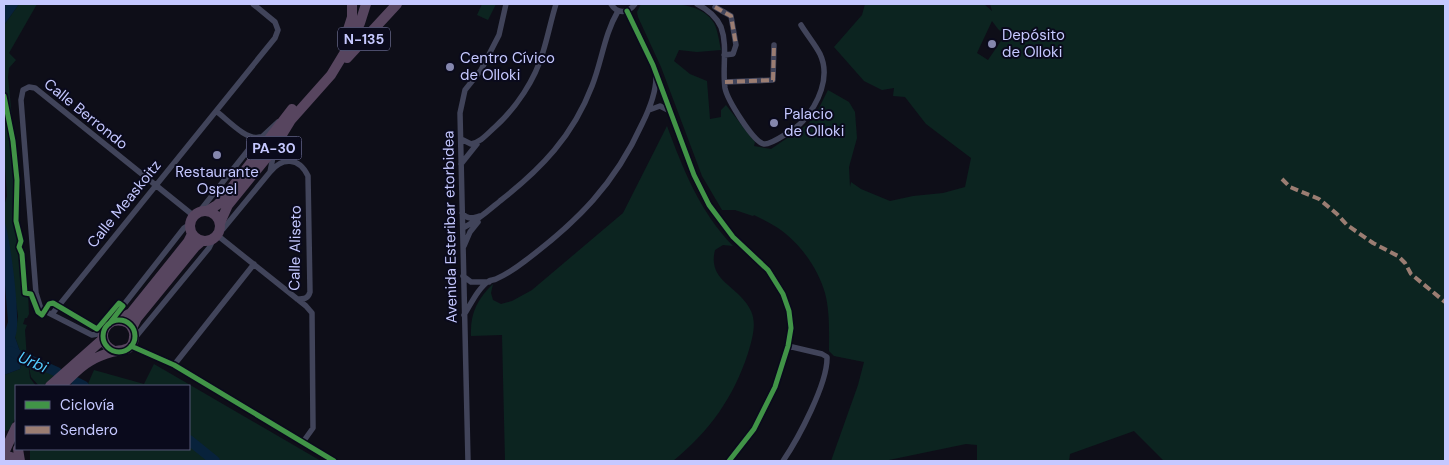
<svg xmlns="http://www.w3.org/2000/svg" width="1449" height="465" viewBox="0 0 1449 465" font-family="'DM Sans',sans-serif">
  <rect width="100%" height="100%" fill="#0e0e18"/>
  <!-- green -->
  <path fill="#0c2420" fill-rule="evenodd" d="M 19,4 L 37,4 L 9,53 L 16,60 L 9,68 L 8,77 L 18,178 L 16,217 L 27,271 L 29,314 L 27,318 L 25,318 L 23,324 L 27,325 L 25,330 L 27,360 L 57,373 L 43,386 L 39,386 L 31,377 L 28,362 L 30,378 L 36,386 L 16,386 L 16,417 L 9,430 L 4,431 L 4,375 L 20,369 L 22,357 L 15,337 L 18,316 L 4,220 L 4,206 L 7,196 L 4,154 L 4,25 Z
    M 482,4 L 496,4 L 488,20 L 477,15 Z
    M 641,4 C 665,4 700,0 714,23 C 718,31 719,41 721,50 L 697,52 L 679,50 L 674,61 L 690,74 L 707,81 L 710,119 L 721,117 L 721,110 L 726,105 L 755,142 L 754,146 L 771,149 L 808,124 L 818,110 L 828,90 L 849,102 L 855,112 L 857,138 L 849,167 L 850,187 L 851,182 L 861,189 L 890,201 L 913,196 L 943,193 L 965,187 L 971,158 L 926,124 L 905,97 L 893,96 L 894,88 L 882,90 L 864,81 L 834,47 L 862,15 L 865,4 L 984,4 L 992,11 L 990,4 L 1445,4 L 1445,461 L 1164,461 L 1134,431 L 1070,454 L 1069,461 L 977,461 L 977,445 L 966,444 L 884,461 L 831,461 L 858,385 L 864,362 L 834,356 L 829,351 C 829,332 830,312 825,293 C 818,268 799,242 778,228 C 770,223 762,219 754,215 L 753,216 L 735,210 L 722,210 L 702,176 L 661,67 L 638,17 L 637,12 ZM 992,21 L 998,29 L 1005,35 L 988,60 L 977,53 Z
    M 667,126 C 683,169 700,212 733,246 L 723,245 L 715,250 C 707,282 739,285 751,311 C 757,324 752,340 748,353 C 734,397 709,432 673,461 L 505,461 L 502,335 L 471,336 C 470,314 477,299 493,284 L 491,293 L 493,300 L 501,304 L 512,301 L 532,290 L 623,213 Z
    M 154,364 L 173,375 L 321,461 L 30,461 L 30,449 L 189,449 L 189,386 L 87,386 L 94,370 L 144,384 Z"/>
  <!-- water -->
  <path fill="#08223b" d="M 6,4 L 19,4 L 4,25 L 4,7 Z
    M 4,220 C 10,234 22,326 15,337 L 22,357 L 20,369 L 4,375 L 4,333 L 8,322 L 4,273 Z"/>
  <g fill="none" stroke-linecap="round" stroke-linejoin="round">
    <!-- river -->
    <path stroke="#08223b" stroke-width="10" d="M 10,351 L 57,372
      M 76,382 L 84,386
      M 189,440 L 215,461"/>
    <!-- street -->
    <path stroke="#41445a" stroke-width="5.5" d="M 611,4 C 617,14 628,14 635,4
      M 697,4 C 707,9 716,16 721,27 C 728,46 722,68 725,88 C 727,99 753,142 764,144 C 771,145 798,127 803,121 C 818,104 831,77 820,54 C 815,44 807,35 801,25
      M 715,7 L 731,16 L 736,45 L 733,54 L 724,55
      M 627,11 L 653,65 L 694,175 L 709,205 L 733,237 L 768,270 L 783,294 L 789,311 L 791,328 L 788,346 L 775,387 L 754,429 L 729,461
      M 725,82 L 773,80 L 774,45
      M 649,110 L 660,106 L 670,111
      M 216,111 C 227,119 246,141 260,137
      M 461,139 L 471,144 C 481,142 487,134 495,127 C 516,108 535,80 543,52 C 548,36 551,20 556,4
      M 461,164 L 477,144
      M 270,172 C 282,157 299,157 308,176 L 310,292 C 308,299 304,299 297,299
      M 199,212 L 249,149 L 278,122
      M 462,213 C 468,220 472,218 480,216
      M 463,228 C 477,221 488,211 500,201 C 541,169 573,136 592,86 C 602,61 604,35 618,11
      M 220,230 L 223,229 L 270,172 L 274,152
      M 217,235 L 306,306 L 312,313 L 313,428 L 303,442
      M 464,246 L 470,232 L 478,222
      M 463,276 L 471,282 L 489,282
      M 52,314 L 275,38 L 278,30 L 275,22 L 253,4
      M 464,315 C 471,304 478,288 489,281 C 491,280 494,280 496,279 C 507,274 516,268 525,261 C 577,222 615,184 642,124 C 649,110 656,93 656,77
      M 111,321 L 166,251 L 184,228 L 190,224
      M 103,333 L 92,335 L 41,309 L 36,293 L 21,100 L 23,90 L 29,87 L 35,88 L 194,216
      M 134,339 L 209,248 L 214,238
      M 131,346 L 174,365 L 334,461
      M 174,365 L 254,264
      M 468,461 L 460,113 L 465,90 L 481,70 L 499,35 L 506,4
      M 783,461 C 798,439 828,383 827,357 L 822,354 L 788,346"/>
    <!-- highway -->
    <path stroke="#57455f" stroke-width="10" d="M 344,42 L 352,17 L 352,4
      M 347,58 L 397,4
      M 207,211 L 217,205 L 223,199 L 292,109
      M190 226a15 15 0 1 1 30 0a15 15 0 1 1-30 0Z
      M 220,223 L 228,205 L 272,151 L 291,120 L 331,75 L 348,47 L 360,23 L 366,4
      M 118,320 L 131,313 L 188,242 L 192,234
      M 132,328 L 137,318 L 195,247 L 202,241
      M 50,386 L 103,339
      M 61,386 C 70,378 79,367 90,361 C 97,357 105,354 112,352 C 122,349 133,352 134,337 C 135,332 132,326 128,323 C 123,320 118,320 113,321 C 99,329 100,344 114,351
      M 18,449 L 20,461
      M 4,453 L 16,427
      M 4,455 L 14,458 L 18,461"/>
    <!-- quiet -->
    <path stroke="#9b7d72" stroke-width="4" stroke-dasharray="8 4" stroke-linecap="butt" d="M 715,7 L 731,16 L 736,45
      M 725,82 L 773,80 L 774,45
      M 1282,179 L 1290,187 L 1319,199 L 1337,214 L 1347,225 L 1373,243 L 1398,256 L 1405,263 L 1411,274 L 1445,302"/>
    <defs>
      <path id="cycleway" d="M 627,11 L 653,65 L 694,175 L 709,205 L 733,237 L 768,270 L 783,294 L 789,311 L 791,328 L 788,346 L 775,387 L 754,429 L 729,461
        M 4,96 L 13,141 L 17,180 L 16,221 L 21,241 L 19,247 L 22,254 L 25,293
        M 25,293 L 31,294 L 38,312 L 42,315 L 49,304 L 53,303 L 97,329 L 119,303 L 123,306 L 109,324
        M103 336a16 16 0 1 1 32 0a16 16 0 1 1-32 0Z
        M 131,346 L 174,365 L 334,461"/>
    </defs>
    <!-- cycleway casing -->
    <use href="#cycleway" stroke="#0a0a1c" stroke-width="8"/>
    <!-- cycleway -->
    <use href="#cycleway" stroke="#419447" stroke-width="5"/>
  </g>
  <!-- markers -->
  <g fill="#8587ae" stroke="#0a0a1c" stroke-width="2">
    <circle cx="992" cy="44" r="5"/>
    <circle cx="450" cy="67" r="5"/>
    <circle cx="774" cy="123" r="5"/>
    <circle cx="217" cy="155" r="5"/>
  </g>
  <g text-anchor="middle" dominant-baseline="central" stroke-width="4" stroke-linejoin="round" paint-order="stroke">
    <!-- shield labels -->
    <g fill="#0a0a1c" stroke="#8d8fbb" stroke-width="1">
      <rect x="338" y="27.5" width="52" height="23" rx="4"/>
      <rect x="246.5" y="136.5" width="55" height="23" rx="4"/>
    </g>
    <g font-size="14" font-weight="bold" fill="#c5c8ff">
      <text x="364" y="39">N-135</text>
      <text x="274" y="148">PA-30</text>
    </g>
    <!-- poi labels -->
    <g font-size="15" fill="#c5c8ff" stroke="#0a0a1c" text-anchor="start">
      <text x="1002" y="35">Depósito<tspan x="1002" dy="17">de Olloki</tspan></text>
      <text x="460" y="58">Centro Cívico<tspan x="460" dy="17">de Olloki</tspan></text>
      <text x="784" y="114">Palacio<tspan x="784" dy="17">de Olloki</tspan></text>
      <text x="217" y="172" text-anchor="middle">Restaurante<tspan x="217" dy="17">Ospel</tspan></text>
    </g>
    <!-- street labels -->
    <g font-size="15" fill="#c5c8ff" stroke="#0a0a1c">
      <text transform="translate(86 114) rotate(39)">Calle Berrondo</text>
      <text transform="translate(124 204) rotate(-51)">Calle Measkoitz</text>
      <text transform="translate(450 227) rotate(-91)">Avenida Esteribar etorbidea</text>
      <text transform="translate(295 248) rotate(-89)">Calle Aliseto</text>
    </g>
    <!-- water labels -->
    <g font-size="16" font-style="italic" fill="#53cdff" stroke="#0a0a1c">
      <text transform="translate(33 362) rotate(24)">Urbi</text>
    </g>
  </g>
  <!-- border -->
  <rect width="1449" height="465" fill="none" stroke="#c5c8ff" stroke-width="10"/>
  <!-- legend -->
  <rect x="15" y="385" width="175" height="65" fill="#0a0a1c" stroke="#555677"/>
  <rect x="25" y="401" width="25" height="8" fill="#419447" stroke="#555677"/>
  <text x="60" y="410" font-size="15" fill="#c5c8ff">Ciclovía</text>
  <rect x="25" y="426" width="25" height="8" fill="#9b7d72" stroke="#555677"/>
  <text x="60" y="435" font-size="15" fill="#c5c8ff">Sendero</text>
</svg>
